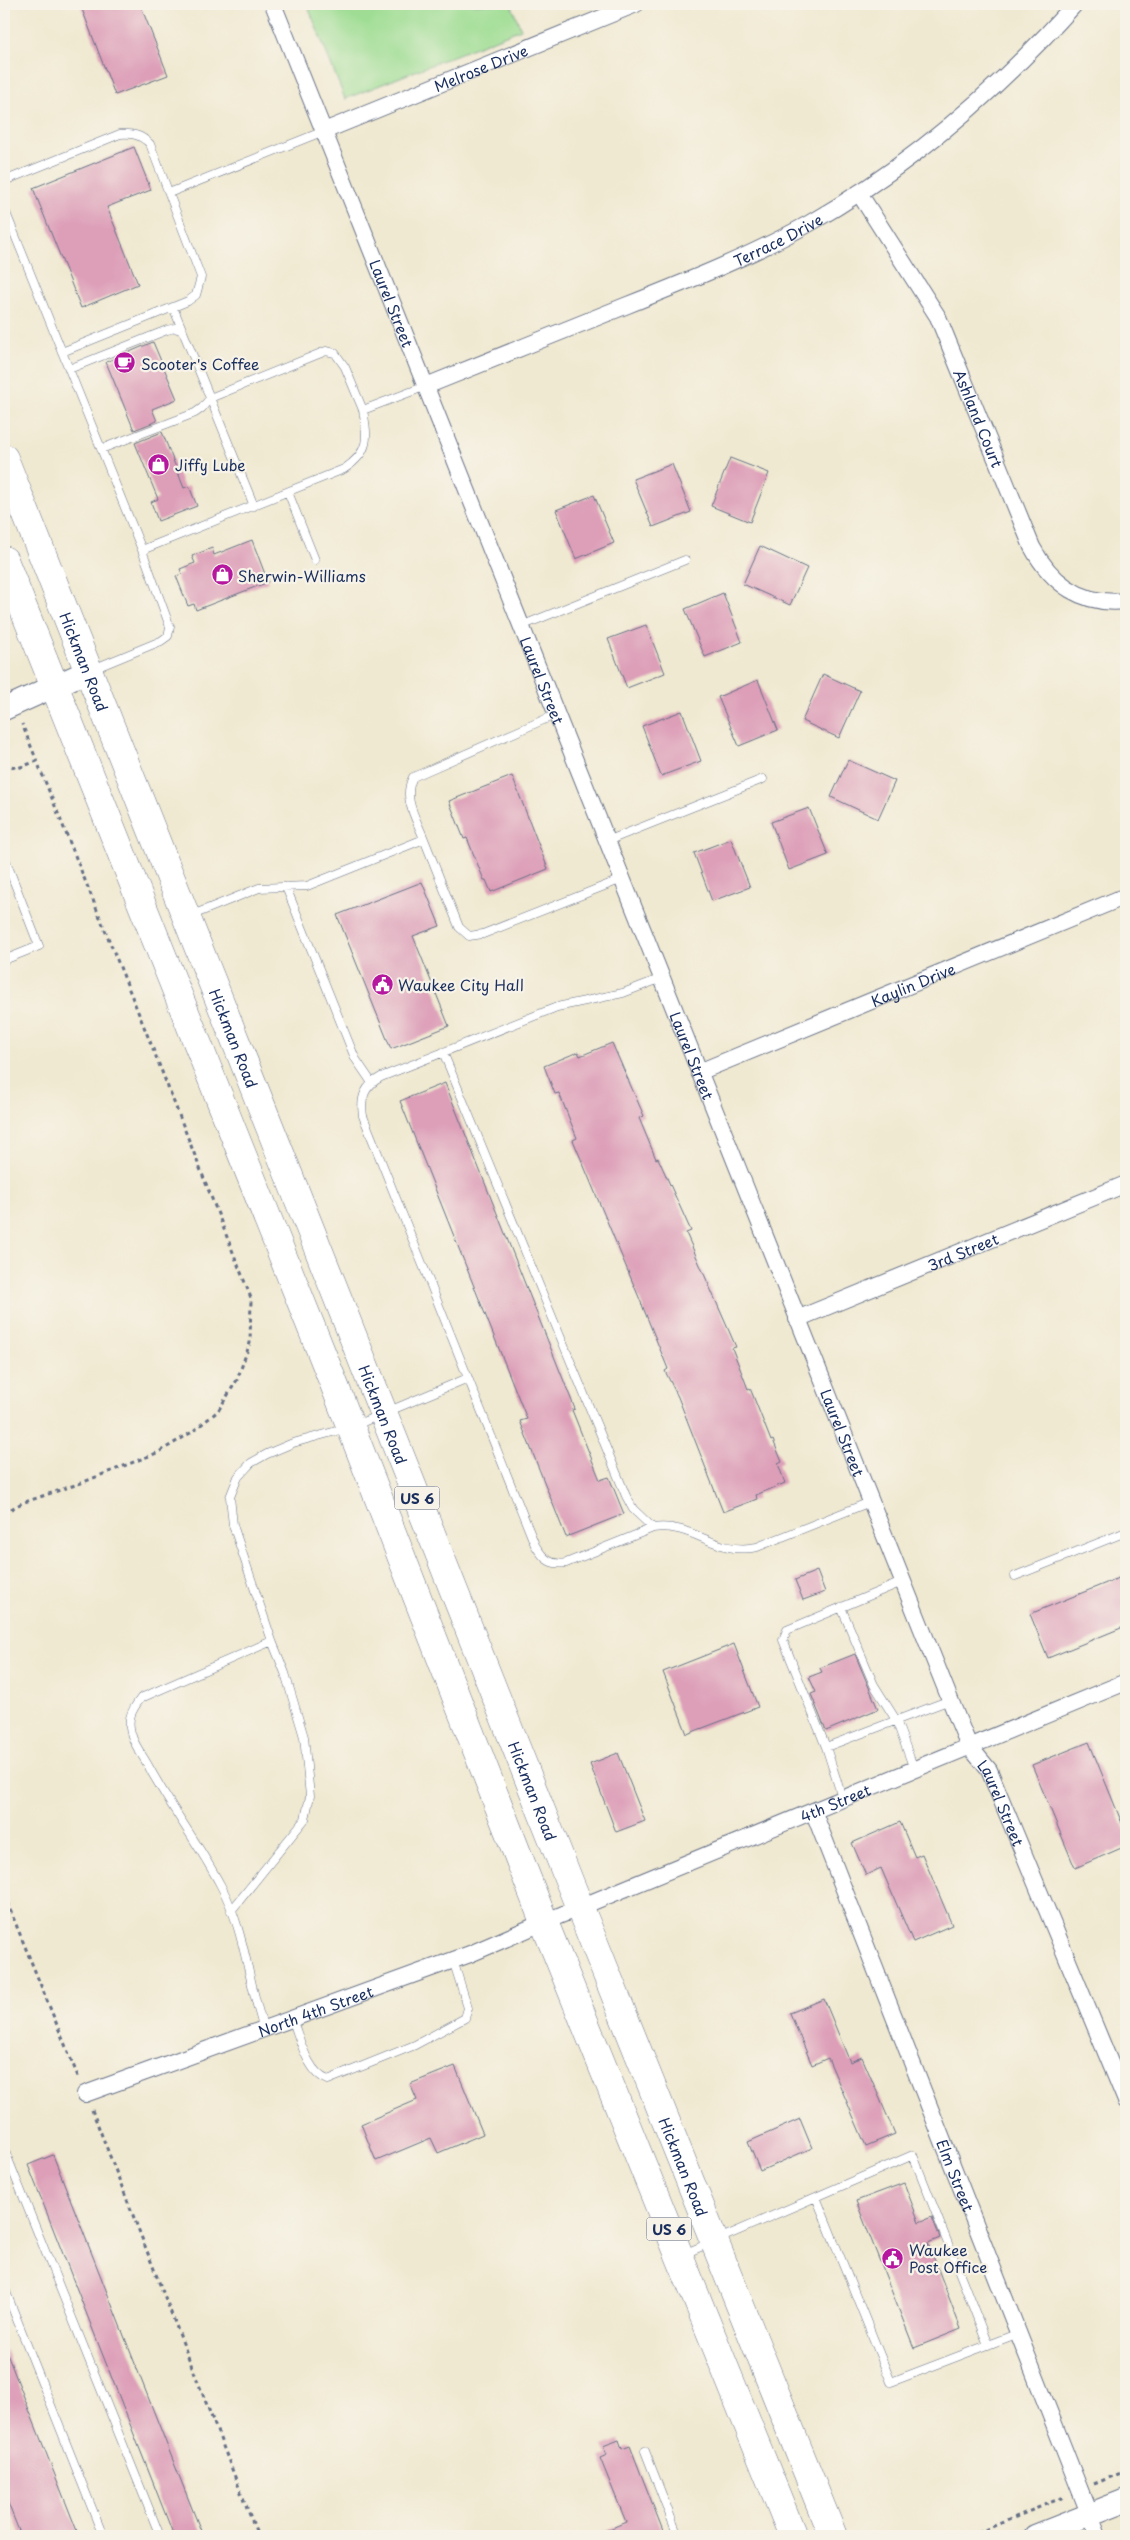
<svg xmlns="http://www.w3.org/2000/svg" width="1130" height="2540" viewBox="0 0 1130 2540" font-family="'Playpen Sans',sans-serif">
  <rect width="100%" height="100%" fill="#f7f3e8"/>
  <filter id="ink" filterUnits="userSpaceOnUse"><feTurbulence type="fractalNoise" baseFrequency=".02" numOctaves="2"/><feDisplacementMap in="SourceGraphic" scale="10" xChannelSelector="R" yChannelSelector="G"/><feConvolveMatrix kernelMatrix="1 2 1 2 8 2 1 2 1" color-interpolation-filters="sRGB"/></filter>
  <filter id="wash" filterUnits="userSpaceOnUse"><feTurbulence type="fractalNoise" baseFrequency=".0096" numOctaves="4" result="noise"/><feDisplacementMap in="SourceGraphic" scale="20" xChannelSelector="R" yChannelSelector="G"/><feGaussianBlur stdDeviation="1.12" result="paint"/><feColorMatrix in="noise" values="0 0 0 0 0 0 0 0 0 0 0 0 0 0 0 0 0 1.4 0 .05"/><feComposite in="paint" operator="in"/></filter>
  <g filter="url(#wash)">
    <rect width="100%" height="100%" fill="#f0e9d1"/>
    <!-- green -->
    <path fill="#9edd93" stroke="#5c8678" d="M 307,4 L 511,4 L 521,29 L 345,99 Z"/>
    <g id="blocks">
      <!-- building -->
      <path fill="#dd9fb8" d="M 80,4 L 140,4 L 168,75 L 115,95 Z
        M 134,147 L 151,190 L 107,207 L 138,284 L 81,308 L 33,188 Z
        M 153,342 L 177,399 L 152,409 L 157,421 L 134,430 L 106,362 Z
        M 162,432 L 184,488 L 189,486 L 197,506 L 158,521 L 151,502 L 158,499 L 135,443 Z
        M 730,458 L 769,473 L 750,522 L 711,506 Z
        M 672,464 L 691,512 L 653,527 L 633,479 Z
        M 594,495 L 614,543 L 576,559 L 556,510 Z
        M 252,540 L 268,582 L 196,610 L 194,604 L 188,606 L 176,576 L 182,574 L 180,569 L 195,563 L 192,556 L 212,548 L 214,555 Z
        M 760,546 L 807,568 L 790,605 L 743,584 Z
        M 723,593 L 742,642 L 705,657 L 685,609 Z
        M 646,625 L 665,673 L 627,688 L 608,639 Z
        M 823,674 L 860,691 L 839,738 L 802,721 Z
        M 758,680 L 778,730 L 739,746 L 718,697 Z
        M 682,711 L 701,761 L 661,776 L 642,726 Z
        M 848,760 L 895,781 L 878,819 L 831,797 Z
        M 512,776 L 548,869 L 491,892 L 486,880 L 484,880 L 467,838 L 464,839 L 449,801 Z
        M 809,808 L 828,855 L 789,870 L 771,822 Z
        M 731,839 L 750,887 L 712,901 L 694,853 Z
        M 422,882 L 440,926 L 413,936 L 449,1026 L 391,1049 L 337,915 Z
        M 612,1043 L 644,1116 L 639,1118 L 656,1159 L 658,1158 L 691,1231 L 686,1233 L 736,1347 L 732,1348 L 748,1389 L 750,1388 L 771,1441 L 773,1440 L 782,1462 L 778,1464 L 785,1483 L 756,1495 L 757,1499 L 723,1512 L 678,1397 L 665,1371 L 668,1369 L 638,1295 L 573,1140 L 577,1138 L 559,1093 L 555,1094 L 544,1066 L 578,1052 L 580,1056 Z
        M 445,1083 L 575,1409 L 572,1410 L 600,1480 L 609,1477 L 624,1514 L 566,1537 L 520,1421 L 527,1419 L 400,1101 Z
        M 817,1571 L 825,1592 L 803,1600 L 795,1580 Z
        M 1126,1575 L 1126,1626 L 1048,1658 L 1030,1614 Z
        M 734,1644 L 758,1707 L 687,1734 L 663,1672 Z
        M 855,1654 L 878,1709 L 826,1731 L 811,1694 L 816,1692 L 809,1677 L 822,1672 L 820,1668 Z
        M 1089,1742 L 1126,1833 L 1126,1846 L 1075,1868 L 1032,1765 Z
        M 618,1753 L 645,1821 L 616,1832 L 590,1764 Z
        M 900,1822 L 915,1857 L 922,1854 L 952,1925 L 913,1942 L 881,1868 L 866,1875 L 852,1843 Z
        M 824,1999 L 850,2062 L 862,2057 L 895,2134 L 866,2146 L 828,2058 L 812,2065 L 790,2013 Z
        M 455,2066 L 483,2134 L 438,2153 L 431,2138 L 376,2161 L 361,2124 L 417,2100 L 410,2084 Z
        M 800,2119 L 812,2148 L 760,2171 L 748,2142 Z
        M 53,2155 L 174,2463 L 203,2536 L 174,2536 L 28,2165 Z
        M 904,2183 L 919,2222 L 932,2217 L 940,2238 L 928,2243 L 961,2329 L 914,2348 L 856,2201 Z
        M 5,2349 L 79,2536 L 21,2536 L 4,2493 Z
        M 619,2440 L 622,2449 L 630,2446 L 665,2536 L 593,2536 L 626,2522 L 600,2458 L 607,2455 L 603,2446 Z"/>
    </g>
  </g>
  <g filter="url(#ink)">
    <use href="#blocks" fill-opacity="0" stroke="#667086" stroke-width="1"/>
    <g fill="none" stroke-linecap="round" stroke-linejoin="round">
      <defs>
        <path id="lane" d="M 4,181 L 120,134 C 133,133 141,135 150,144 L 201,277 L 196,295 L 188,301 L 62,352
          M 169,193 L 324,131
          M 4,208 L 142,550
          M 173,307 L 254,506
          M 69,369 L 167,330 L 175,328 L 183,331
          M 101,449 L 195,413 L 202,408 L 210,398 L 326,351 L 335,353 L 345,367 L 363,410
          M 288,492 L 315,560
          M 521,626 L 685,560
          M 93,669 L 161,641 L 168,636 L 170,627 L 142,550 L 344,469 C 370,452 368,438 363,410 L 426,386
          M 424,839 L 459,927 L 469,936 L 483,934 L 622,879
          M 607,841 L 763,779
          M 4,856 L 39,946 L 4,960
          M 286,887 L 355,1058 L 372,1083
          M 190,916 L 259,888 L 307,886 L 424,839 C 416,818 402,798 413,777 L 557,714
          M 662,978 L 623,993 L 557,1007 L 381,1077 C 365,1086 360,1097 363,1116 L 535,1545 C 543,1558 550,1566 566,1563 L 653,1528 C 693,1522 715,1556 757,1547 L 870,1502
          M 443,1052 L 626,1496 L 633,1509 L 653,1528
          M 1015,1576 L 1126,1532
          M 902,1582 L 787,1630 L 783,1640 L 826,1747 L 950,1700
          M 841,1607 L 874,1685 L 896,1720 L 914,1769
          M 826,1747 L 843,1800
          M 231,1911 L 305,1819 L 310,1796 L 304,1737 L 285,1673 L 272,1641 L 233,1525 L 230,1497 L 238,1477 L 251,1463 L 267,1454 L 293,1443 L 351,1427 L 468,1378
          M 292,2019 C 300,2038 307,2073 328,2080 L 415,2045 L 465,2018 L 468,2008 L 453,1960
          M 264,2029 C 248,1982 245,1931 221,1886 C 200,1846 172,1809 150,1769 C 145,1759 137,1749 133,1739 C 126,1721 130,1712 141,1698 L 272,1641
          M 4,2149 L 160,2536
          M 816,2197 L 913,2155 L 988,2345
          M 684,2254 L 816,2197 L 891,2382 L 1019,2333
          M 4,2287 L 103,2536
          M 645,2451 L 678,2536"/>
        <g id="street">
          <path id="s1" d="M 273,4 L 959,1722 L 969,1746 L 989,1770 L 1126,2101"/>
          <path id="s2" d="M 324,131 L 636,4"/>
          <path id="s3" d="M 859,193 L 938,317 L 1032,547 C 1052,584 1083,606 1126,601"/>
          <path id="s4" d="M 426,386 C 492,359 559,333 625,306 C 688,281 751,256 810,223 C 912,165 998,90 1075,4"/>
          <path id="s5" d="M 699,1072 L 1126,896"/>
          <path id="s6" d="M 797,1319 L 1126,1184"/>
          <path id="s7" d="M 814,1813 L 1098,2536"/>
          <path id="s8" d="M 85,2094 L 470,1954 L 544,1922 L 1126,1682"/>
        </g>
        <path id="secondary" d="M 4,709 L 88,671
          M 1035,2536 L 1126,2500"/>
        <g id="highway">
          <path id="s9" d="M 4,458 L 570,1883 L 833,2536"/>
          <path d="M 4,560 L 334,1384 L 544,1922 L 793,2536"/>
        </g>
      </defs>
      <!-- lane casing -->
      <use href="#lane" stroke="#667086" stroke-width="9"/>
      <!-- street casing -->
      <use href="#street" stroke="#667086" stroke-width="18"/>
      <!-- secondary casing -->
      <use href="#secondary" stroke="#667086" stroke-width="24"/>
      <!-- highway casing -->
      <use href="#highway" stroke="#667086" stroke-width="29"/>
      <!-- path -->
      <path stroke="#667086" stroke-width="3" stroke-dasharray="4 4" stroke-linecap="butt" d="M 4,764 L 18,768 L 37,761
        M 4,1513 L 22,1503 L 81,1483 L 159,1452 L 192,1432 L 218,1411 L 237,1380 L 250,1343 L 251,1298 L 153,1049 L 22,724
        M 4,1895 L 79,2079
        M 92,2110 L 258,2536
        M 1094,2484 L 1126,2471
        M 970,2536 L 1066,2496"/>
      <!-- lane -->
      <use href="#lane" stroke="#fff" stroke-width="8"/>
      <!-- street -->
      <use href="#street" stroke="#fff" stroke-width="16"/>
      <!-- secondary -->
      <use href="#secondary" stroke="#fff" stroke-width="22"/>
      <!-- highway -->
      <use href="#highway" stroke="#fff" stroke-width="28"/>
    </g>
  </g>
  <!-- icons -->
  <defs>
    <symbol id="cafe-disc" viewBox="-11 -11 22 22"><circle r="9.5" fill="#b5179e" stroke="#f7f3e8"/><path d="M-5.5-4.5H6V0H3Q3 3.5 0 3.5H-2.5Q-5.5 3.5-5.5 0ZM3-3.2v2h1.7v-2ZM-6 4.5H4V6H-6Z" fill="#fff"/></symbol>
    <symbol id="shop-disc" viewBox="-11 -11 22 22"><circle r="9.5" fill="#b5179e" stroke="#f7f3e8"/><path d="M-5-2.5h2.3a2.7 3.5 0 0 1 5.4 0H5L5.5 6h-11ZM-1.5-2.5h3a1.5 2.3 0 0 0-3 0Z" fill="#fff"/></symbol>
    <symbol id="civic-disc" viewBox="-11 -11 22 22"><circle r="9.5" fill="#b5179e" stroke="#f7f3e8"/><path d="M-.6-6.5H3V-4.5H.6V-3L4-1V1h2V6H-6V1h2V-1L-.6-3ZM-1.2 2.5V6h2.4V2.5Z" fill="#fff"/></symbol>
  </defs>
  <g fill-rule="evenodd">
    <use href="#cafe-disc" x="112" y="350" width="25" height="25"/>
    <use href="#shop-disc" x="146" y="452" width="25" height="25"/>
    <use href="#shop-disc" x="210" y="562" width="25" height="25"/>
    <use href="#civic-disc" x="370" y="972" width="25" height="25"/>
    <use href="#civic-disc" x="880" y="2246" width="25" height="25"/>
  </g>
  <g text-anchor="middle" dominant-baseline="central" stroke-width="4.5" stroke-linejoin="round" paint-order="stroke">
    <!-- shield labels -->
    <g fill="#f7f3e8" stroke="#5d6a87" stroke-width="1">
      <rect x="394.5" y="1486.5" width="45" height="23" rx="4"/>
      <rect x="646.5" y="2217.5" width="45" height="23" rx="4"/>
    </g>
    <g font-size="14" font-weight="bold" fill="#1b2f5e">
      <text x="417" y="1498">US 6</text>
      <text x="669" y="2229">US 6</text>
    </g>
    <!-- street labels -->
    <g font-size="15" fill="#1b2f5e" stroke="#f7f3e8">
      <text stroke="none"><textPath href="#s2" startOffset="169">Melrose Drive</textPath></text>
      <text stroke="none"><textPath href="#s4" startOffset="381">Terrace Drive</textPath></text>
      <text stroke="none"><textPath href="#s1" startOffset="322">Laurel Street</textPath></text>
      <text stroke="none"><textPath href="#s3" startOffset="256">Ashland Court</textPath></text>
      <text stroke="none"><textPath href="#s9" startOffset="219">Hickman Road</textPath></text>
      <text stroke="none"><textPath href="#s1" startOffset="728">Laurel Street</textPath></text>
      <text stroke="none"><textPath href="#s5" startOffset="231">Kaylin Drive</textPath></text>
      <text stroke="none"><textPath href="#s9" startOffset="624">Hickman Road</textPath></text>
      <text stroke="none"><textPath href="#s1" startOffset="1132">Laurel Street</textPath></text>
      <text stroke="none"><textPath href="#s6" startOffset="179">3rd Street</textPath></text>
      <text stroke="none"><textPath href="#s9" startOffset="1029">Hickman Road</textPath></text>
      <text stroke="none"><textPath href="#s1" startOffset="1538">Laurel Street</textPath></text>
      <text stroke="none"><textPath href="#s9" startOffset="1434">Hickman Road</textPath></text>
      <text stroke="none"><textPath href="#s8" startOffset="805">4th Street</textPath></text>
      <text stroke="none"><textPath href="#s1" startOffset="1942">Laurel Street</textPath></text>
      <text stroke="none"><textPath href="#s8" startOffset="245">North 4th Street</textPath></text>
      <text stroke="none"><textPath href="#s9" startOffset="1839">Hickman Road</textPath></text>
      <text stroke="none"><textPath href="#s7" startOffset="389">Elm Street</textPath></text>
    </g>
    <!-- poi labels -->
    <g font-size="15" fill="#1b2f5e" stroke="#f7f3e8" text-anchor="start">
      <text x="141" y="363">Scooter's Coffee</text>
      <text x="175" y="464">Jiffy Lube</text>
      <text x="238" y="575">Sherwin-Williams</text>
      <text x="398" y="984">Waukee City Hall</text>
      <text x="909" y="2249">Waukee<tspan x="909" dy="17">Post Office</tspan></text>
    </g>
  </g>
  <!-- margin -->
  <rect width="1130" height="2540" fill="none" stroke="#f7f3e8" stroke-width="20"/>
</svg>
